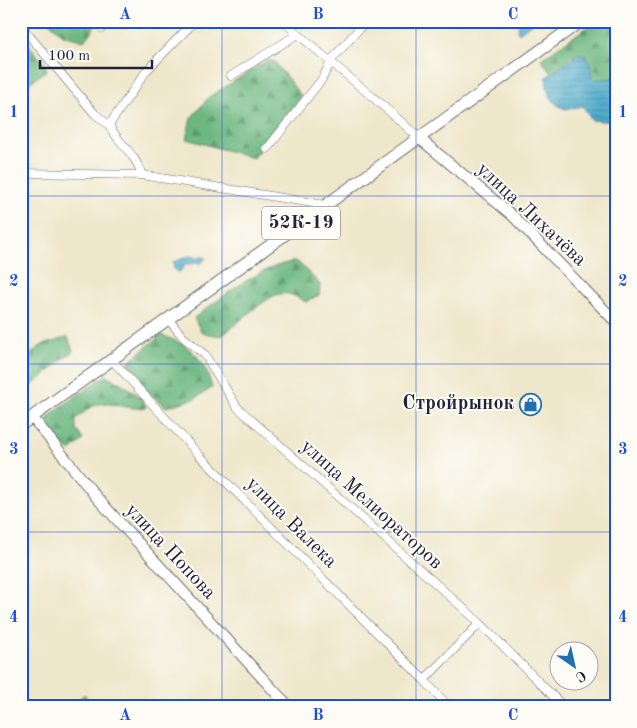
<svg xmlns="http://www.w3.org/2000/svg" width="637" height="728" viewBox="0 0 637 728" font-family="'Old Standard TT',serif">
  <defs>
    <pattern id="forest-firs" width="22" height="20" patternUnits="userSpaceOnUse" patternTransform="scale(1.25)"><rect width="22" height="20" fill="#6cb780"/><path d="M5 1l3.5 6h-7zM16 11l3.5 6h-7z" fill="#58946a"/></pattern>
    <pattern id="water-rules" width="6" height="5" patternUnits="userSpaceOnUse" patternTransform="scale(1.25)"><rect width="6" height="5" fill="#4caacb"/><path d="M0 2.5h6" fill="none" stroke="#3f8aa6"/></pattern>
  </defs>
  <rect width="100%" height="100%" fill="#fdfcf7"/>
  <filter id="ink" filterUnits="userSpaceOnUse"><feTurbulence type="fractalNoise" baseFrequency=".02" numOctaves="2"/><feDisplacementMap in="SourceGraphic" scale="10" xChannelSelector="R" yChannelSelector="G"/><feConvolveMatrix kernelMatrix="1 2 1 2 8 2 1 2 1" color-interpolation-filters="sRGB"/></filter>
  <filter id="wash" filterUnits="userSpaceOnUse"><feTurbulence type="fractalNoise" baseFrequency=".0096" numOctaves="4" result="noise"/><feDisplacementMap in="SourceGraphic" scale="20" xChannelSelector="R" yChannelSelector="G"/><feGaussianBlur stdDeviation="1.12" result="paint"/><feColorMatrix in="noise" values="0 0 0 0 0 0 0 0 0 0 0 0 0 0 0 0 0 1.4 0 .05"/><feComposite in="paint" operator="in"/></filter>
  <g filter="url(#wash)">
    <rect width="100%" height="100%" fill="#efe7cb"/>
    <!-- forest -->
    <path fill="url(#forest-firs)" stroke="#476c5e" d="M 48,21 L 96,21 L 92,32 L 84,41 L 63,35 Z
      M 596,21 L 616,21 L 616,78 L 596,80 L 591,76 L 589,69 L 572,56 L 552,74 L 541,59 Z
      M 21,35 L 44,63 L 47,70 L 21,89 Z
      M 268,60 L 274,61 L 302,97 L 253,158 L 186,139 L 191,118 L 209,97 Z
      M 297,261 L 320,284 L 319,295 L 306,302 C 298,298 290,292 280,294 C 268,295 233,327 222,336 L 202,333 L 194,318 C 224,296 259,266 297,261 Z
      M 161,335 C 189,344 205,358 212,388 L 194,399 L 166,407 L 147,391 L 128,362 Z
      M 68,337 L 73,351 L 21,395 L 21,362 L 42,345 Z
      M 106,375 C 118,382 143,393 146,408 C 127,411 107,398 92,407 C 86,410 81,415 76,419 L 76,429 L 83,440 L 70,451 L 56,439 L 45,422 L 53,412 Z
      M 84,694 L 95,707 L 72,707 Z"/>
    <!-- water -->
    <path fill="url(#water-rules)" stroke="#376683" d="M 520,21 L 535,21 L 519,33 L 517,30 Z
      M 579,53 L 590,61 L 591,76 L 596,80 L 616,78 L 616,122 L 591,120 L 583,106 C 578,107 571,109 566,109 C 552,106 544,88 547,76 L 552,74 Z
      M 189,256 L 205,257 L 206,259 L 201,263 L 186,264 L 180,272 L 174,270 L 173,262 Z"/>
  </g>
  <g filter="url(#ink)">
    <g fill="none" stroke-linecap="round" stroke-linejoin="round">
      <defs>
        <path id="street" d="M 283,21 C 328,61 375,97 419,138
          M 21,26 L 95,114 L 109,125
          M 102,28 L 108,21
          M 231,76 L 298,34
          M 267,149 L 322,79 L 333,58 L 366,21
          M 21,173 L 142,175 L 325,205
          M 142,175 C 136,154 118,143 109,125 L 147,70 L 195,21
          M 168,319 L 183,337 L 205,355 L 237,407 L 480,623 L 564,707
          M 112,360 L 199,455 L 424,680 L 449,707
          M 424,680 L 480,623"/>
        <path id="secondary" d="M 419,138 L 513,216 L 616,322
          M 32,417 L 98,499 L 289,707"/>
        <path id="primary" d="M 21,425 L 581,21"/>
      </defs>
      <!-- street casing -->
      <use href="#street" stroke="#6a676d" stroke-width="9"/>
      <!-- secondary casing -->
      <use href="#secondary" stroke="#6a676d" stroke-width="12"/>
      <!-- primary casing -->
      <use href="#primary" stroke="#6a676d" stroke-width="13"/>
      <!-- street -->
      <use href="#street" stroke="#fff" stroke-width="8"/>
      <!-- secondary -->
      <use href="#secondary" stroke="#fff" stroke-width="10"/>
      <!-- primary -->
      <use href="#primary" stroke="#fff" stroke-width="11"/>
    </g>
  </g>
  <!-- grid -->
  <path fill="none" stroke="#1d4ed8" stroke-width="1" stroke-opacity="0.55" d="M 222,21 L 222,707M 416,21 L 416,707M 21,196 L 616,196M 21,364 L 616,364M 21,532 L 616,532"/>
  <!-- icons -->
  <defs>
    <symbol id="shop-ring" viewBox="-11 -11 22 22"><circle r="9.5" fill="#fdfcf7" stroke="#1f6fb2" stroke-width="1.5"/><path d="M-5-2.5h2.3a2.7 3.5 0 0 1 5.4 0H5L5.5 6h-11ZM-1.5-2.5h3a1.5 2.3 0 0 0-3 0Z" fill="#1f6fb2"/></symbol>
  </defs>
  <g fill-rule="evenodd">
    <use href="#shop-ring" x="518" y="392" width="25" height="25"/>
  </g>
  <g text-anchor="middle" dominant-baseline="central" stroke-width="4" stroke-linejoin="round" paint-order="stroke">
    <!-- shield labels -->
    <rect fill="#fdfcf7" stroke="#646373" stroke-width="1" x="262" y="206.5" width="78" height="33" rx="4"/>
    <g font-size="19" font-weight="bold" fill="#22223b">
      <text x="301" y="223">52К-19</text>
    </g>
    <!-- street labels -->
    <g font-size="20" fill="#22223b" stroke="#fdfcf7">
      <text transform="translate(531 215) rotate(43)">улица Лихачёва</text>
      <text transform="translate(371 505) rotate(42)">улица Мелиораторов</text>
      <text transform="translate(291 523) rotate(45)">улица Валека</text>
      <text transform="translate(170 552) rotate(47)">улица Попова</text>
    </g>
    <!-- poi labels -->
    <g font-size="20" font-weight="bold" fill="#22223b" stroke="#fdfcf7" text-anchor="end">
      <text x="514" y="404">Стройрынок</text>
    </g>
  </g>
  <!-- margin -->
  <rect width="637" height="728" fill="none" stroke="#fdfcf7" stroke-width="55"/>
  <!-- north arrow -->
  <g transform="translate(574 666) rotate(146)"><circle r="24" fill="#fdfcf7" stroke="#a5a5ac"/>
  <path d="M0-4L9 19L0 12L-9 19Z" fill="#1f6fb2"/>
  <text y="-8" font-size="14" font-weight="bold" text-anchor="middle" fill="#22223b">С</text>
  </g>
  <!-- scale -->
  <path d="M40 60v8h112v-8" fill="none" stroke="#22223b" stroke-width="2.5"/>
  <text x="48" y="60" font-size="15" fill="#22223b" stroke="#fdfcf7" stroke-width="4" paint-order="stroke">100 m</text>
  <rect x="28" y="28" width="582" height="672" fill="none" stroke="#1d4ed8" stroke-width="2"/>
  <g font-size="16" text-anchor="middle" font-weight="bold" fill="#1d4ed8">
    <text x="125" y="19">A</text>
    <text x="318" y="19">B</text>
    <text x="513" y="19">C</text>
    <text x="14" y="117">1</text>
    <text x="623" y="117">1</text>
    <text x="14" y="286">2</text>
    <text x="623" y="286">2</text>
    <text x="14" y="454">3</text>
    <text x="623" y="454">3</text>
    <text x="14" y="622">4</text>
    <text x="623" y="622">4</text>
    <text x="125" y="720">A</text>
    <text x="318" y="720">B</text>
    <text x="513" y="720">C</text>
  </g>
</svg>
